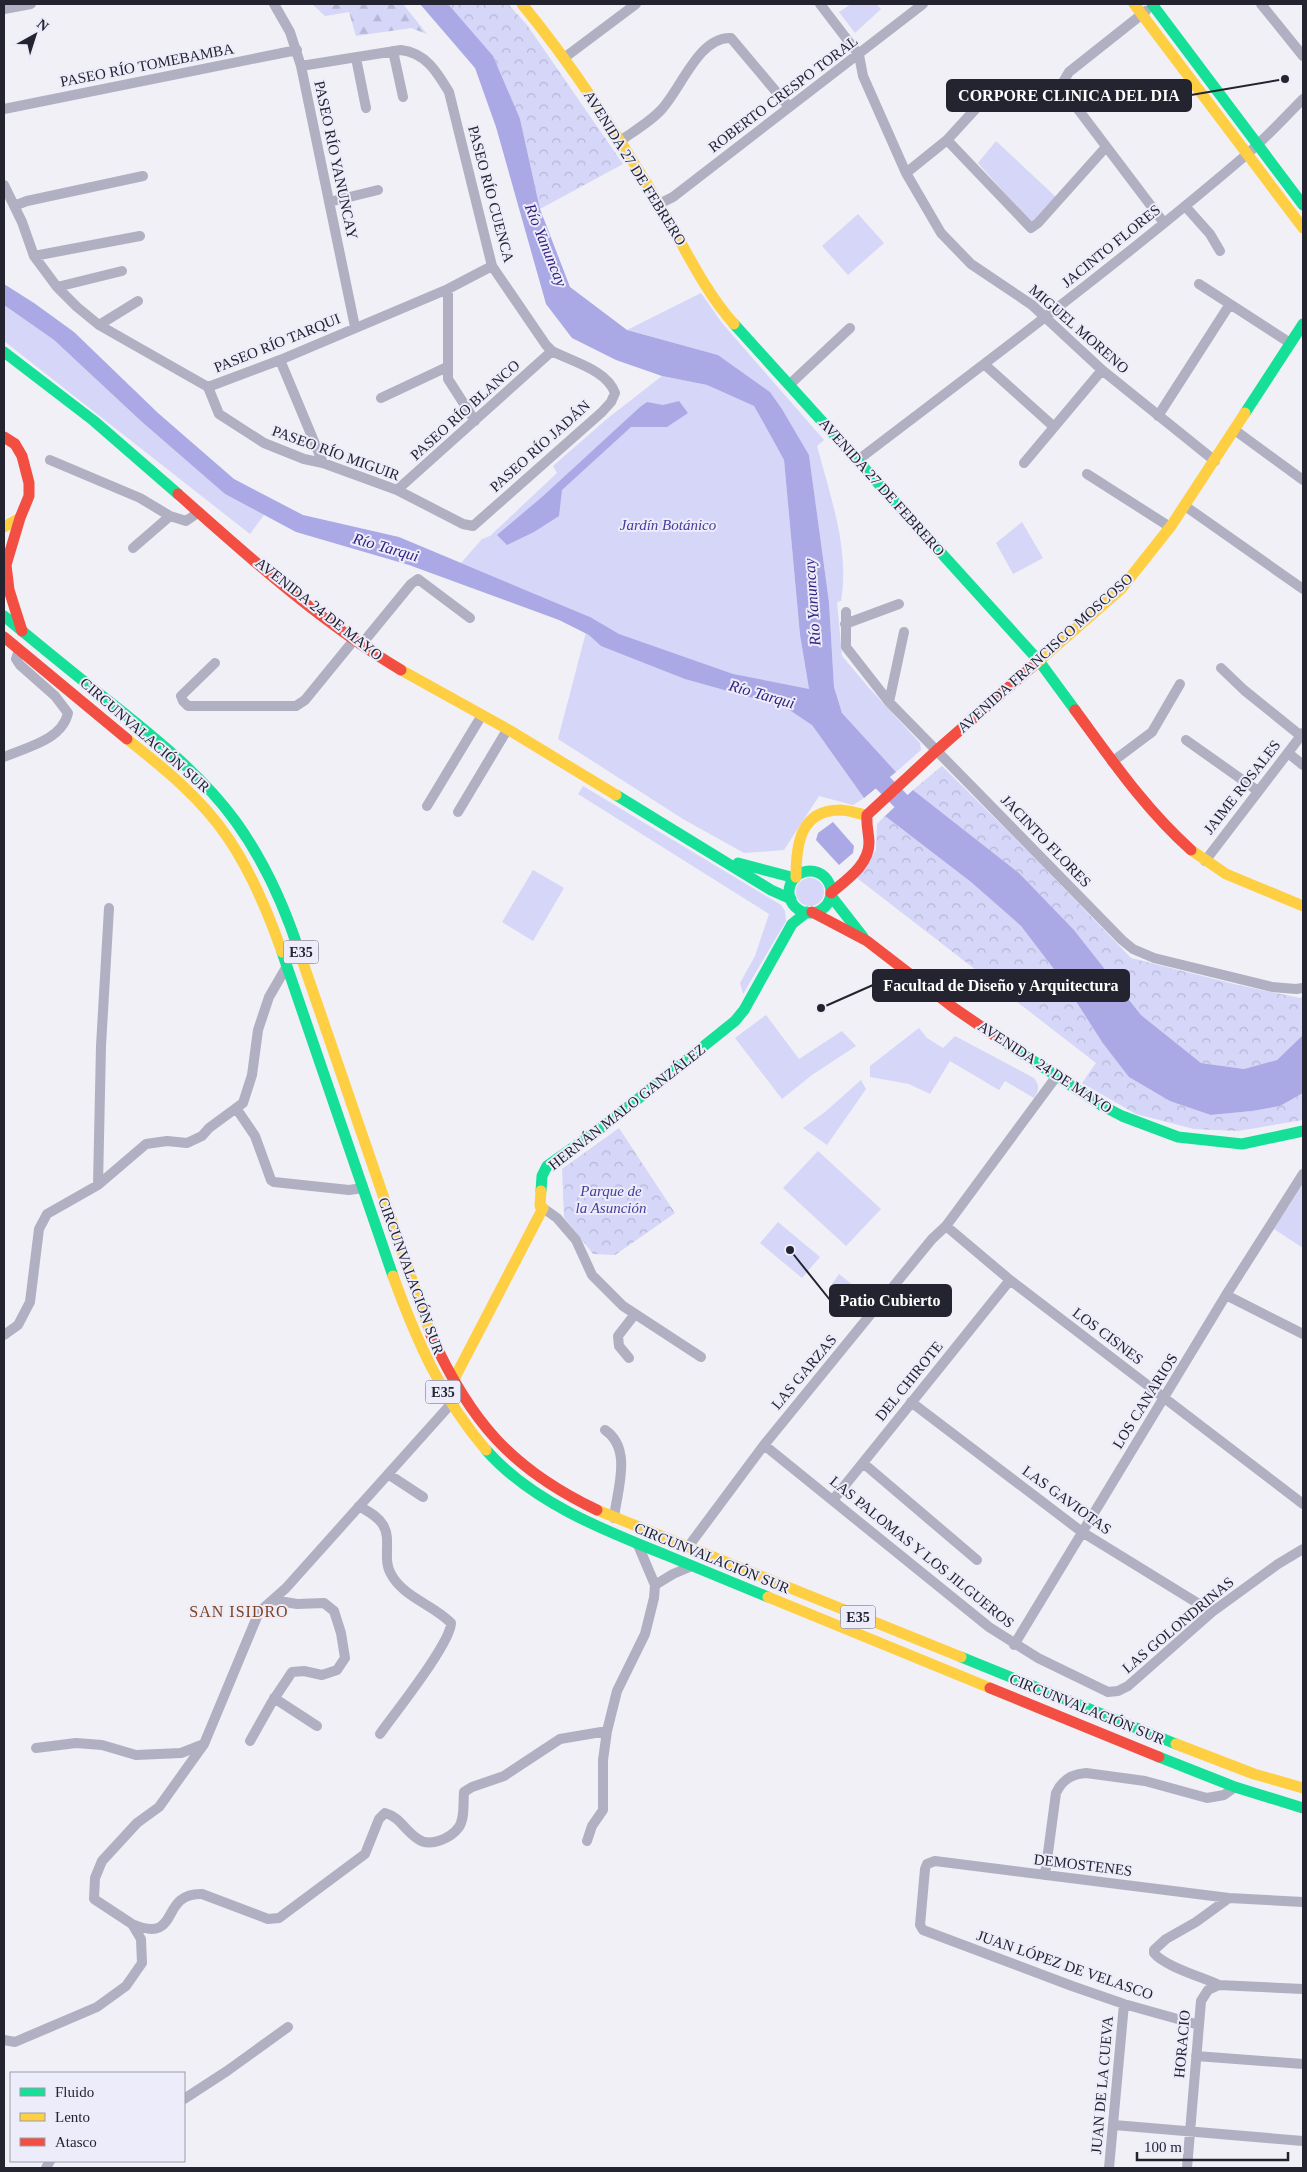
<svg xmlns="http://www.w3.org/2000/svg" width="1307" height="2172" viewBox="0 0 1307 2172" font-family="Georgia,serif">
  <defs>
    <pattern id="forest-firs" width="22" height="20" patternUnits="userSpaceOnUse" patternTransform="scale(1.25)"><rect width="22" height="20" fill="#d5d6f8"/><path d="M5 1l3.5 6h-7zM16 11l3.5 6h-7z" fill="#b7b8d5"/></pattern>
    <pattern id="park-crowns" width="20" height="18" patternUnits="userSpaceOnUse" patternTransform="scale(1.25)"><rect width="20" height="18" fill="#d5d6f8"/><path d="M2 6a3 3 0 1 1 6 0M12 15a3 3 0 1 1 6 0" fill="none" stroke="#b7b8d5"/></pattern>
  </defs>
  <rect width="100%" height="100%" fill="#f0f0f6"/>
  <!-- green -->
  <path fill="#d5d6f8" d="M 851,4 L 876,4 L 881,9 L 855,33 L 839,12 Z
    M 996,141 L 1057,198 L 1037,219 L 1030,222 L 978,163 Z
    M 858,214 L 884,243 L 848,275 L 822,246 Z
    M 701,293 L 722,323 L 824,440 L 817,446 C 830,495 850,550 841,601 L 837,602 L 842,656 L 870,689 L 920,743 L 921,750 L 896,772 L 842,713 L 834,687 L 829,602 L 809,455 L 782,409 L 770,392 L 718,355 L 627,330 Z
    M 4,305 L 54,340 L 142,422 L 225,494 L 264,515 L 250,534 L 4,341 Z
    M 662,376 L 707,385 L 754,406 L 784,460 L 800,635 L 809,689 L 812,725 L 864,798 L 853,805 L 819,796 L 784,850 L 744,853 L 683,819 L 558,739 L 590,617 L 461,563 L 482,539 L 490,536 L 557,473 L 553,466 L 608,418 Z
    M 1022,522 L 1043,558 L 1013,574 L 996,543 Z
    M 583,786 L 781,905 L 785,911 L 786,921 L 743,994 L 740,983 L 755,956 L 769,914 L 578,794 Z
    M 533,870 L 564,888 L 533,941 L 502,922 Z
    M796 892a14 14 0 1 1 28 0a14 14 0 1 1-28 0Z
    M 766,1015 L 799,1059 L 842,1031 L 856,1046 L 812,1075 L 782,1099 L 735,1038 Z
    M 919,1028 L 927,1038 L 943,1048 L 955,1036 L 1034,1078 C 1040,1086 1039,1090 1034,1098 L 1005,1081 L 999,1090 L 950,1061 L 930,1094 L 909,1084 L 870,1077 L 870,1066 Z
    M 861,1080 L 866,1089 L 827,1145 L 803,1128 L 825,1112 Z
    M 818,1151 L 881,1209 L 846,1246 L 783,1188 Z
    M 1303,1184 L 1303,1248 L 1274,1229 Z
    M 778,1222 L 820,1257 L 802,1278 L 760,1243 Z
    M 839,1274 L 864,1294 L 856,1303 L 832,1284 Z"/>
  <!-- forest -->
  <path fill="url(#forest-firs)" d="M 312,4 L 403,4 L 427,34 L 411,28 L 356,36 L 349,12 L 325,16 Z"/>
  <!-- park -->
  <path fill="url(#park-crowns)" d="M 448,4 L 508,4 L 527,25 L 623,164 L 540,209 L 520,119 Z
    M 942,766 L 1032,855 L 1131,958 L 1238,985 L 1300,998 L 1303,996 L 1303,1035 L 1277,1060 L 1244,1069 L 1201,1063 L 1141,1015 L 1074,930 L 1019,873 L 913,790 Z
    M 885,816 L 971,882 L 1021,926 L 1063,981 L 1102,1042 L 1211,1115 L 1252,1111 L 1280,1106 L 1303,1093 L 1303,1120 L 1238,1131 L 1194,1129 L 1136,1114 L 1082,1083 L 1096,1063 L 857,878 L 876,850 L 877,824 Z
    M 619,1128 L 675,1213 L 615,1255 L 593,1254 L 564,1217 L 562,1169 Z"/>
  <!-- water -->
  <path fill="#aaa9e5" d="M 420,4 L 448,4 L 493,56 L 520,119 L 540,209 L 570,287 L 627,330 L 718,355 L 770,392 L 782,409 L 809,455 L 829,602 L 834,687 L 842,713 L 896,772 L 864,798 L 812,725 L 785,707 L 685,679 L 601,646 L 589,635 L 559,620 L 409,565 L 296,532 L 225,494 L 142,422 L 54,340 L 4,305 L 4,284 L 34,303 L 74,332 L 158,413 L 234,479 L 303,515 L 399,537 L 590,617 L 619,634 L 733,674 L 809,689 L 800,635 L 784,460 L 763,422 L 754,406 L 707,385 L 662,376 L 616,360 L 572,338 L 546,304 L 496,127 L 475,68 Z
    M 679,401 L 688,413 L 667,427 L 631,427 L 562,490 L 559,516 L 534,532 L 507,545 L 497,535 L 542,497 L 640,407 L 647,402 L 663,405 Z
    M 913,790 L 1019,873 L 1074,930 L 1141,1015 L 1201,1063 L 1244,1069 L 1277,1060 L 1303,1035 L 1303,1093 L 1280,1106 L 1252,1111 L 1211,1115 L 1170,1101 L 1129,1077 L 1102,1042 L 1063,981 L 1021,926 L 971,882 L 885,816 Z
    M 833,822 L 854,846 L 853,853 L 839,865 L 816,840 L 818,833 Z"/>
  <g fill="none" stroke-linecap="round" stroke-linejoin="round">
    <!-- river -->
    <path stroke="#aaa9e5" stroke-width="18" d="M 866,766 L 918,818"/>
    <!-- street -->
    <path stroke="#b0b0c2" stroke-width="10" d="M 274,4 L 290,32 L 301,66 L 355,327
      M 820,4 L 859,55 L 863,76 L 906,173 L 941,233 L 971,264 L 1032,305 L 1102,370 L 1215,461
      M 1261,4 L 1303,56
      M 4,9 L 31,4
      M 1146,11 L 1069,72 L 1063,82 L 1065,92 L 1164,223
      M 393,51 L 403,97
      M 356,58 L 366,108
      M 564,58 L 636,4
      M 4,109 L 297,50
      M 947,140 L 1031,228 L 1038,223 L 1106,147
      M 620,141 C 634,131 650,122 661,110 C 681,89 699,36 731,38 L 789,107
      M 906,173 L 947,140 L 992,91
      M 4,185 L 22,222 L 34,256 L 57,287 L 77,307 L 99,325 L 208,387
      M 329,202 L 378,190
      M 659,204 L 673,197 L 923,4
      M 14,206 L 27,201 L 143,176
      M 1185,206 L 1210,234 L 1220,251
      M 34,256 L 140,236
      M 1199,284 L 1290,343
      M 57,287 L 122,271
      M 448,289 L 448,379 L 475,421
      M 99,325 L 138,301
      M 280,360 L 323,463
      M 984,364 L 1053,426
      M 789,385 L 850,328
      M 208,387 L 219,414 L 264,443 L 304,459 L 323,463 L 397,490 L 463,524 L 473,526 L 602,412 L 611,402 L 615,393 C 607,370 573,362 552,351 L 546,345 L 492,266 L 449,92 C 437,72 426,53 401,50 L 301,66
      M 208,387 L 280,360 L 448,289 L 492,266
      M 381,398 L 447,367
      M 1158,416 L 1230,304
      M 1236,431 L 1303,480
      M 50,460 L 140,498 L 170,516 L 186,521 L 199,512
      M 858,460 C 989,360 1121,262 1246,155 C 1266,138 1284,118 1303,99
      M 1024,463 L 1102,370
      M 1087,474 L 1170,527
      M 397,490 L 552,351
      M 1185,506 L 1303,589
      M 133,548 L 170,516
      M 846,612 L 846,647 L 889,702 L 1122,940 L 1133,949 L 1154,958 L 1272,987 L 1296,989 L 1303,988
      M 845,624 L 899,604
      M 361,645 L 411,584 L 418,579 L 470,618
      M 215,663 L 181,696 L 183,701 L 188,706 L 296,706 L 305,700 L 354,640
      M 1221,668 L 1244,690 L 1301,736
      M 889,702 L 904,632
      M 1186,740 L 1258,791
      M 1288,753 L 1303,765
      M 4,757 C 27,747 62,740 68,713 L 55,696 L 20,665 L 16,659 L 19,650
      M 1112,762 L 1152,732 L 1180,684
      M 427,806 L 482,715
      M 458,812 L 507,730
      M 1205,861 L 1303,733
      M 236,1108 L 255,1136 L 271,1180 L 274,1182 L 349,1190 L 363,1188
      M 98,1185 L 101,1046 L 109,908
      M 543,1208 L 557,1218 L 576,1240 L 592,1275 L 623,1306 L 701,1357
      M 946,1226 L 1010,1280 L 1303,1504
      M 1226,1295 L 1303,1334
      M 4,1335 L 18,1325 L 30,1302 L 39,1229 L 47,1214 L 98,1185 L 146,1144 L 167,1141 L 187,1143 L 202,1136 L 209,1128 L 243,1103 L 252,1075 L 258,1030 L 269,997 L 287,966
      M 629,1358 L 619,1346 L 618,1336 L 635,1314
      M 911,1402 L 1082,1532 L 1212,1612
      M 605,1430 C 633,1449 617,1490 614,1518
      M 764,1445 L 989,1627 L 1038,1658 L 1108,1692 L 1118,1691 L 1128,1686 L 1212,1612 L 1278,1564 L 1303,1549
      M 863,1463 L 977,1560
      M 388,1474 L 423,1497
      M 833,1500 L 1010,1280
      M 359,1506 C 367,1511 378,1516 383,1525 C 392,1539 382,1559 391,1574 C 403,1597 434,1605 451,1623 C 451,1643 394,1714 380,1734
      M 688,1547 L 764,1445 L 932,1239 L 946,1226 L 1056,1077
      M 655,1585 L 673,1574 L 692,1566
      M 1014,1645 L 1226,1295 L 1303,1174
      M 274,1698 L 317,1726
      M 250,1741 L 272,1702 L 292,1672 L 304,1671 L 322,1675 L 337,1670 L 345,1658 L 341,1633 L 334,1611 L 324,1603 L 297,1604 L 273,1600
      M 36,1748 L 76,1743 L 102,1745 L 136,1755 L 181,1753 L 204,1744
      M 587,1841 L 592,1826 L 603,1810 L 603,1760 L 607,1731 L 617,1691 L 645,1634 L 654,1598 L 655,1585 L 638,1545
      M 1045,1875 L 1056,1793 C 1062,1780 1071,1774 1086,1773 L 1145,1781 L 1207,1798 L 1224,1795 L 1235,1787
      M 132,1924 C 182,1945 158,1893 202,1894 L 268,1919 L 279,1918 L 365,1854 L 379,1819 L 385,1813 C 400,1817 405,1831 418,1839 C 430,1848 451,1838 459,1827 C 465,1818 463,1803 464,1792 L 472,1787 L 504,1776 L 560,1739 L 607,1731
      M 1219,1985 C 1202,1977 1164,1966 1154,1953 L 1154,1950 L 1166,1939 L 1196,1922 L 1229,1898
      M 1199,2025 L 1124,2004 L 1072,1986 L 923,1930 L 920,1925 L 925,1869 L 927,1864 L 935,1861 L 1229,1898 L 1303,1902
      M 4,2040 L 15,2042 L 97,2007 L 126,1986 L 142,1963 L 141,1939 L 132,1924 L 94,1899 L 95,1878 L 102,1861 L 137,1823 L 159,1807 L 204,1744 L 259,1612 L 286,1588 L 450,1405
      M 1196,2056 L 1303,2064
      M 184,2099 L 227,2071 L 288,2027
      M 1114,2125 L 1303,2141
      M 46,2168 L 50,2161
      M 1109,2168 L 1124,2004
      M 1187,2168 L 1201,2001 L 1208,1990 L 1219,1985 L 1303,1989"/>
    <!-- fast -->
    <path stroke="#16e098" stroke-width="11" d="M 1152,4 L 1303,205
      M 734,324 L 1039,661 L 1075,710
      M 4,352 L 94,421 L 178,494
      M 1245,413 L 1303,324
      M 4,616 C 39,645 74,674 110,702 C 155,738 202,775 236,822 C 264,861 284,905 299,951
      M 616,795 L 771,890 L 791,899
      M 738,863 L 795,878
      M789 892a21 21 0 1 1 42 0a21 21 0 1 1-42 0Z
      M 831,896 L 863,937
      M 282,952 L 393,1276
      M 992,1034 L 1101,1105 L 1122,1116 L 1178,1137 L 1242,1144 L 1303,1131
      M 541,1191 L 542,1176 L 547,1166 L 608,1123 L 735,1021 L 744,1010 L 792,924 L 807,912
      M 486,1450 C 532,1502 603,1530 666,1555 C 700,1569 734,1583 768,1597
      M 961,1657 L 1176,1744
      M 1159,1757 L 1235,1787 L 1303,1808"/>
    <!-- slow -->
    <path stroke="#ffcf43" stroke-width="11" d="M 522,4 C 573,66 616,133 658,202 C 682,242 702,288 734,324
      M 1134,4 L 1303,228
      M 4,527 L 20,518
      M 1033,666 L 1121,589 L 1171,526 L 1245,413
      M 401,670 L 509,730 L 616,795
      M 127,739 C 164,768 202,799 228,838 C 252,873 268,912 282,952
      M 1191,850 L 1226,874 L 1303,906
      M 796,877 C 796,845 800,810 840,810 C 849,810 858,814 867,815
      M 299,951 L 431,1335
      M 393,1276 C 416,1339 442,1399 486,1450
      M 452,1383 L 543,1208 L 540,1206 L 541,1191
      M 597,1510 L 961,1657
      M 768,1597 L 990,1688
      M 1176,1744 L 1254,1774 L 1303,1788"/>
    <!-- jam -->
    <path stroke="#f24e42" stroke-width="11" d="M 4,437 L 15,444 L 22,456 L 29,483 L 29,496 L 20,518 L 6,565 L 9,590 L 22,631
      M 178,494 C 249,557 320,622 401,670
      M 4,637 L 127,739
      M 1075,710 C 1111,759 1145,809 1191,850
      M 831,893 C 846,880 869,865 869,843 C 869,834 866,825 867,815 L 936,751 L 1033,666
      M 812,912 L 867,941 L 954,1008 L 992,1034
      M 431,1335 C 470,1421 511,1469 597,1510
      M 990,1688 L 1159,1757"/>
  </g>
  <g text-anchor="middle" dominant-baseline="central" stroke-width="4" stroke-linejoin="round" paint-order="stroke">
    <!-- shield labels -->
    <g fill="#ececfa" stroke="#60606d" stroke-width="1">
      <rect x="283.5" y="940.5" width="35" height="23" rx="4"/>
      <rect x="425.5" y="1380.5" width="35" height="23" rx="4"/>
      <rect x="840.5" y="1605.5" width="35" height="23" rx="4"/>
    </g>
    <g font-size="14" font-weight="bold" fill="#242431">
      <text x="301" y="952">E35</text>
      <text x="443" y="1392">E35</text>
      <text x="858" y="1617">E35</text>
    </g>
    <!-- street labels -->
    <g font-size="15" fill="#242431" stroke="#ececfa">
      <text transform="translate(147 65) rotate(-11)">PASEO RÍO TOMEBAMBA</text>
      <text transform="translate(783 94) rotate(-37)">ROBERTO CRESPO TORAL</text>
      <text transform="translate(336 160) rotate(78)">PASEO RÍO YANUNCAY</text>
      <text transform="translate(635 168) rotate(58)">AVENIDA 27 DE FEBRERO</text>
      <text transform="translate(491 194) rotate(75)">PASEO RÍO CUENCA</text>
      <text transform="translate(1111 246) rotate(-39)">JACINTO FLORES</text>
      <text transform="translate(1079 329) rotate(41)">MIGUEL MORENO</text>
      <text transform="translate(277 343) rotate(-22)">PASEO RÍO TARQUI</text>
      <text transform="translate(465 410) rotate(-42)">PASEO RÍO BLANCO</text>
      <text transform="translate(540 446) rotate(-42)">PASEO RÍO JADÁN</text>
      <text transform="translate(336 453) rotate(20)">PASEO RÍO MIGUIR</text>
      <text transform="translate(882 487) rotate(48)">AVENIDA 27 DE FEBRERO</text>
      <text transform="translate(319 609) rotate(38)">AVENIDA 24 DE MAYO</text>
      <text transform="translate(1045 653) rotate(-42)">AVENIDA FRANCISCO MOSCOSO</text>
      <text transform="translate(145 735) rotate(41)">CIRCUNVALACIÓN SUR</text>
      <text transform="translate(1242 787) rotate(-52)">JAIME ROSALES</text>
      <text transform="translate(1046 841) rotate(46)">JACINTO FLORES</text>
      <text transform="translate(1045 1067) rotate(33)">AVENIDA 24 DE MAYO</text>
      <text transform="translate(627 1107) rotate(-38)">HERNÁN MALO GANZÁLEZ</text>
      <text transform="translate(411 1276) rotate(70)">CIRCUNVALACIÓN SUR</text>
      <text transform="translate(1108 1336) rotate(37)">LOS CISNES</text>
      <text transform="translate(804 1372) rotate(-50)">LAS GARZAS</text>
      <text transform="translate(909 1381) rotate(-51)">DEL CHIROTE</text>
      <text transform="translate(1145 1401) rotate(-58)">LOS CANARIOS</text>
      <text transform="translate(1067 1500) rotate(36)">LAS GAVIOTAS</text>
      <text transform="translate(922 1552) rotate(39)">LAS PALOMAS Y LOS JILGUEROS</text>
      <text transform="translate(712 1558) rotate(22)">CIRCUNVALACIÓN SUR</text>
      <text transform="translate(1178 1625) rotate(-40)">LAS GOLONDRINAS</text>
      <text transform="translate(1087 1709) rotate(22)">CIRCUNVALACIÓN SUR</text>
      <text transform="translate(1083 1865) rotate(7)">DEMOSTENES</text>
      <text transform="translate(1065 1965) rotate(19)">JUAN LÓPEZ DE VELASCO</text>
      <text transform="translate(1182 2044) rotate(-85)">HORACIO</text>
      <text transform="translate(1102 2085) rotate(-85)">JUAN DE LA CUEVA</text>
    </g>
    <!-- park labels -->
    <g font-size="15" font-style="italic" fill="#473b9c" stroke="#ececfa">
      <text x="668" y="525">Jardín Botánico</text>
      <text x="611" y="1191">Parque de<tspan x="611" dy="17">la Asunción</tspan></text>
    </g>
    <!-- water labels -->
    <g font-size="16" font-style="italic" fill="#311e7f" stroke="#ececfa">
      <text transform="translate(546 245) rotate(68)">Río Yanuncay</text>
      <text transform="translate(386 547) rotate(16)">Río Tarqui</text>
      <text transform="translate(812 602) rotate(-94)">Río Yanuncay</text>
      <text transform="translate(762 694) rotate(16)">Río Tarqui</text>
    </g>
    <!-- neighbourhood labels -->
    <g font-size="16" letter-spacing="1" fill="#81421c" stroke="#ececfa">
      <text x="239" y="1611">SAN ISIDRO</text>
    </g>
  </g>
  <!-- callouts -->
  <path fill="none" stroke="#242431" stroke-width="2" d="M1285 79L1191 95M821 1008L873 985M790 1250L830 1300"/>
  <g fill="#242431" stroke="#ececfa" stroke-width="2">
    <circle cx="1285" cy="79" r="5"/>
    <circle cx="821" cy="1008" r="5"/>
    <circle cx="790" cy="1250" r="5"/>
  </g>
  <g fill="#242431" stroke="#242431" stroke-width="2">
    <rect x="947" y="80" width="244" height="31" rx="5"/>
    <rect x="873" y="970" width="256" height="31" rx="5"/>
    <rect x="830" y="1285" width="121" height="31" rx="5"/>
  </g>
  <g font-size="16" text-anchor="middle" font-weight="bold" fill="#fff">
    <text x="1069" y="101">CORPORE CLINICA DEL DIA</text>
    <text x="1001" y="991">Facultad de Diseño y Arquitectura</text>
    <text x="890" y="1306">Patio Cubierto</text>
  </g>
  <!-- border -->
  <rect width="1307" height="2172" fill="none" stroke="#242431" stroke-width="10"/>
  <!-- legend -->
  <rect x="10" y="2072" width="175" height="90" fill="#ececfa" stroke="#9c9caa"/>
  <rect x="20" y="2088" width="25" height="8" fill="#16e098" stroke="#9c9caa"/>
  <text x="55" y="2097" font-size="15" fill="#242431">Fluido</text>
  <rect x="20" y="2113" width="25" height="8" fill="#ffcf43" stroke="#9c9caa"/>
  <text x="55" y="2122" font-size="15" fill="#242431">Lento</text>
  <rect x="20" y="2138" width="25" height="8" fill="#f24e42" stroke="#9c9caa"/>
  <text x="55" y="2147" font-size="15" fill="#242431">Atasco</text>
  <!-- north arrow -->
  <g transform="translate(35 35) rotate(39)" stroke="#ececfa" stroke-width="4" paint-order="stroke">
  <path d="M0-4L9 19L0 12L-9 19Z" fill="#242431"/>
  <text y="-8" font-size="14" font-weight="bold" text-anchor="middle" fill="#242431">N</text>
  </g>
  <!-- scale -->
  <path d="M1137 2152v8h151v-8" fill="none" stroke="#242431" stroke-width="2.5"/>
  <text x="1144" y="2152" font-size="15" fill="#242431" stroke="#ececfa" stroke-width="4" paint-order="stroke">100 m</text>
</svg>
